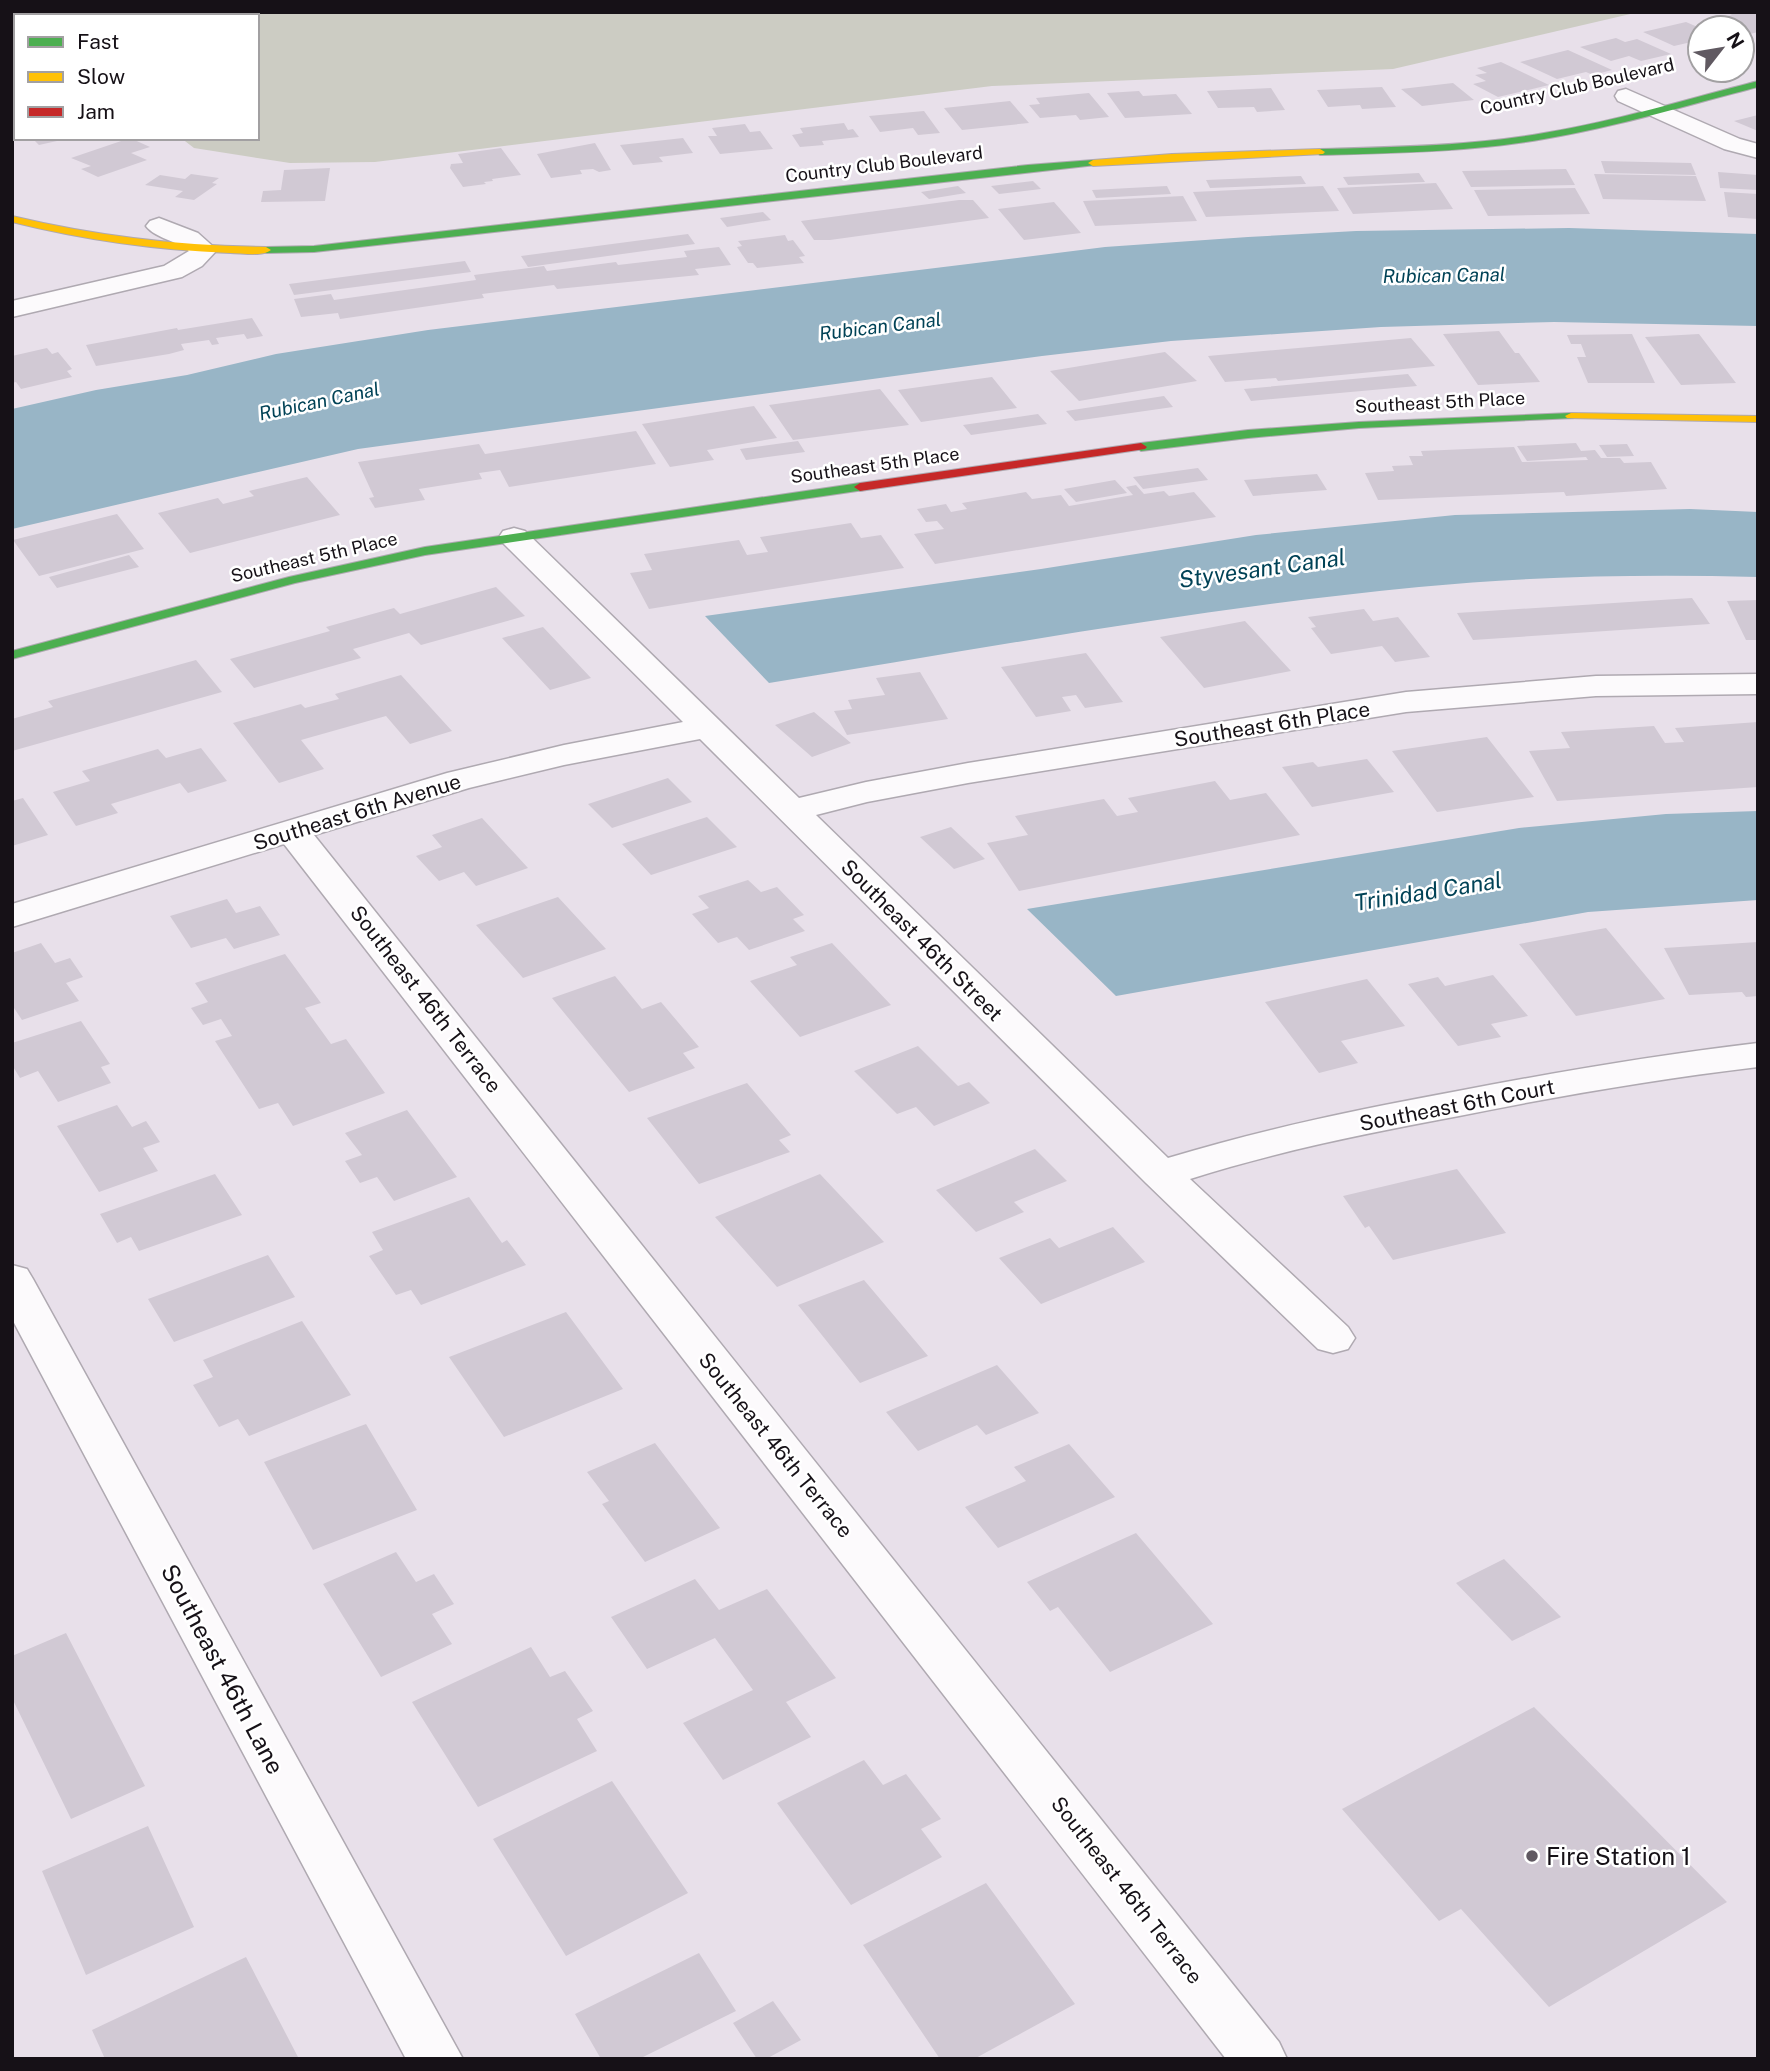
<svg xmlns="http://www.w3.org/2000/svg" width="1770" height="2071" viewBox="0 0 1770 2071" font-family="'Public Sans',sans-serif">
  <rect width="100%" height="100%" fill="#e8e0ea"/>
  <!-- green -->
  <path fill="#ccccc3" d="M 227,12 L 1639,12 L 1393,69 L 992,86 L 375,162 L 290,163 L 194,148 L 181,138 L 257,138 L 257,16 L 208,16 Z"/>
  <!-- water -->
  <path fill="#98b5c6" d="M 1569,228 L 1758,234 L 1758,326 L 1554,322 L 1381,327 L 1171,341 L 1042,356 L 358,449 L 12,529 L 12,409 L 96,390 L 187,375 L 276,354 L 428,330 L 1017,258 L 1105,247 L 1248,237 L 1356,231 Z
    M 1690,509 L 1758,512 L 1758,577 C 1645,574 1531,576 1419,587 C 1201,608 985,648 769,683 L 705,616 L 1041,569 L 1256,535 L 1455,515 Z
    M 1758,811 L 1758,900 L 1588,912 L 1116,996 L 1027,909 L 1519,828 L 1666,814 Z"/>
  <!-- building -->
  <path fill="#d1c9d4" d="M 1726,12 L 1758,12 L 1758,32 L 1742,36 L 1742,28 L 1722,28 L 1706,21 L 1732,15 Z
    M 1686,22 L 1700,28 L 1700,40 L 1674,46 L 1643,32 Z
    M 1616,38 L 1625,42 L 1637,39 L 1671,54 L 1641,61 L 1629,56 L 1611,61 L 1580,47 Z
    M 1568,50 L 1612,70 L 1593,75 L 1586,72 L 1557,79 L 1520,62 Z
    M 1501,62 L 1549,85 L 1498,97 L 1473,84 L 1486,81 L 1475,75 L 1487,73 L 1477,68 Z
    M 1453,83 L 1474,100 L 1422,106 L 1401,89 Z
    M 1382,87 L 1396,107 L 1362,109 L 1360,105 L 1328,107 L 1317,90 Z
    M 1271,88 L 1285,110 L 1257,112 L 1254,107 L 1218,108 L 1207,91 Z
    M 1139,91 L 1143,96 L 1176,94 L 1192,114 L 1125,118 L 1107,93 Z
    M 1089,93 L 1109,117 L 1080,120 L 1076,115 L 1040,118 L 1029,105 L 1040,104 L 1036,98 Z
    M 1010,101 L 1029,123 L 962,130 L 944,108 Z
    M 924,111 L 940,133 L 918,135 L 913,128 L 880,132 L 869,116 Z
    M 1758,115 L 1758,131 L 1734,121 Z
    M 844,123 L 848,130 L 853,129 L 859,137 L 822,141 L 824,145 L 800,147 L 792,135 L 803,133 L 800,128 Z
    M 745,124 L 750,132 L 760,131 L 773,149 L 720,154 L 708,136 L 717,136 L 712,128 Z
    M 32,138 L 66,138 L 66,139 L 39,145 Z
    M 130,138 L 150,147 L 131,153 L 147,160 L 98,177 L 81,169 L 91,166 L 71,158 Z
    M 683,138 L 693,153 L 659,157 L 663,162 L 633,165 L 620,145 Z
    M 595,143 L 611,170 L 599,172 L 593,169 L 580,170 L 582,174 L 551,178 L 537,154 Z
    M 501,148 L 521,175 L 492,179 L 493,181 L 484,182 L 486,184 L 463,187 L 450,168 L 451,164 L 463,163 L 458,154 Z
    M 1601,161 L 1691,163 L 1696,175 L 1605,173 Z
    M 330,168 L 325,201 L 261,202 L 263,191 L 281,190 L 284,170 Z
    M 1566,169 L 1575,185 L 1471,187 L 1462,171 Z
    M 1718,172 L 1758,175 L 1758,190 L 1720,188 Z
    M 1419,173 L 1425,182 L 1348,185 L 1343,177 Z
    M 191,174 L 219,178 L 212,183 L 217,184 L 194,200 L 175,197 L 183,191 L 145,185 L 160,175 L 185,179 Z
    M 1594,174 L 1696,176 L 1706,201 L 1603,199 Z
    M 1301,176 L 1306,184 L 1210,188 L 1206,180 Z
    M 1033,181 L 1041,189 L 999,194 L 991,186 Z
    M 1436,183 L 1453,209 L 1353,214 L 1337,188 Z
    M 958,186 L 966,193 L 929,199 L 921,192 Z
    M 1167,186 L 1171,194 L 1096,198 L 1092,190 Z
    M 1323,186 L 1339,211 L 1206,217 L 1193,192 Z
    M 1575,188 L 1590,214 L 1488,216 L 1474,190 Z
    M 1724,192 L 1758,194 L 1758,219 L 1728,217 Z
    M 1183,196 L 1197,221 L 1095,226 L 1083,201 Z
    M 959,200 L 973,200 L 989,218 L 830,240 L 814,240 L 801,221 Z
    M 1054,202 L 1081,233 L 1024,240 L 998,209 Z
    M 763,212 L 771,220 L 727,227 L 720,218 Z
    M 688,234 L 695,244 L 528,267 L 521,256 Z
    M 785,235 L 788,241 L 793,240 L 805,256 L 799,257 L 804,263 L 757,268 L 753,263 L 748,263 L 737,247 L 742,246 L 738,241 Z
    M 719,247 L 731,265 L 695,269 L 699,275 L 557,289 L 554,285 L 482,294 L 484,298 L 340,319 L 338,313 L 301,317 L 294,299 L 331,294 L 334,300 L 476,280 L 474,275 L 544,266 L 547,271 L 616,262 L 618,265 L 687,257 L 684,251 Z
    M 465,261 L 471,272 L 294,295 L 289,284 Z
    M 252,318 L 263,336 L 247,339 L 244,334 L 216,338 L 219,344 L 212,345 L 209,340 L 181,344 L 184,350 L 169,354 L 96,366 L 86,345 L 177,328 L 178,330 Z
    M 1499,331 L 1515,353 L 1519,353 L 1540,382 L 1478,385 L 1443,334 Z
    M 1632,334 L 1655,383 L 1588,383 L 1577,357 L 1586,357 L 1581,344 L 1571,344 L 1567,335 Z
    M 1699,334 L 1736,383 L 1681,385 L 1645,337 Z
    M 1411,338 L 1435,366 L 1278,381 L 1276,378 L 1225,382 L 1208,356 Z
    M 47,348 L 52,354 L 58,352 L 72,369 L 67,371 L 72,377 L 21,389 L 16,382 L 12,383 L 12,356 Z
    M 1165,352 L 1197,381 L 1079,401 L 1050,371 Z
    M 1408,374 L 1417,386 L 1251,401 L 1244,389 Z
    M 992,377 L 1017,408 L 921,422 L 898,390 Z
    M 880,389 L 909,425 L 793,440 L 769,405 Z
    M 1164,396 L 1173,407 L 1075,421 L 1066,411 Z
    M 754,406 L 777,438 L 707,450 L 714,460 L 670,467 L 642,424 Z
    M 1038,414 L 1047,424 L 971,435 L 963,425 Z
    M 636,431 L 656,464 L 509,487 L 500,470 L 479,473 L 482,479 L 419,489 L 425,500 L 375,508 L 369,498 L 374,497 L 358,462 L 479,444 L 485,454 Z
    M 798,441 L 805,452 L 746,460 L 740,449 Z
    M 1576,443 L 1581,451 L 1595,450 L 1601,458 L 1620,458 L 1624,463 L 1651,462 L 1667,489 L 1566,496 L 1564,492 L 1378,500 L 1365,473 L 1394,471 L 1392,466 L 1413,465 L 1409,456 L 1423,456 L 1421,451 L 1514,447 L 1522,462 L 1588,460 L 1586,457 L 1527,461 L 1517,446 Z
    M 1627,444 L 1634,456 L 1607,457 L 1599,445 Z
    M 1198,468 L 1208,480 L 1143,489 L 1133,477 Z
    M 1317,474 L 1327,490 L 1253,496 L 1244,480 Z
    M 307,477 L 340,515 L 190,553 L 158,513 L 218,498 L 223,504 L 254,496 L 249,491 Z
    M 1115,480 L 1127,493 L 1076,502 L 1064,489 Z
    M 1136,485 L 1144,494 L 1164,491 L 1169,496 L 1194,492 L 1216,517 L 935,564 L 914,534 L 944,529 L 937,521 L 926,522 L 917,509 L 946,504 L 951,512 L 967,509 L 962,503 L 1026,492 L 1032,499 L 1061,495 L 1069,506 L 1133,495 L 1126,487 Z
    M 117,514 L 144,549 L 39,576 L 13,540 Z
    M 851,523 L 861,538 L 881,535 L 904,568 L 649,609 L 630,573 L 652,570 L 644,554 L 739,540 L 747,555 L 768,552 L 760,537 Z
    M 129,555 L 139,567 L 57,588 L 49,577 Z
    M 496,587 L 525,616 L 421,645 L 409,633 L 353,649 L 361,658 L 254,688 L 230,659 L 330,631 L 326,627 L 394,608 L 400,614 Z
    M 1692,598 L 1710,624 L 1473,640 L 1457,613 Z
    M 1758,600 L 1758,640 L 1746,640 L 1727,601 Z
    M 1364,609 L 1373,621 L 1398,617 L 1430,657 L 1395,662 L 1382,646 L 1331,654 L 1311,628 L 1316,627 L 1308,617 Z
    M 1245,621 L 1291,671 L 1204,688 L 1160,637 Z
    M 543,627 L 591,678 L 550,690 L 502,638 Z
    M 1086,653 L 1123,702 L 1085,708 L 1076,695 L 1062,697 L 1071,711 L 1036,717 L 1001,667 Z
    M 196,660 L 222,692 L 12,751 L 12,719 L 53,707 L 48,701 Z
    M 920,672 L 948,719 L 847,735 L 834,711 L 852,709 L 848,700 L 885,695 L 876,678 Z
    M 401,675 L 452,731 L 410,744 L 386,716 L 301,740 L 324,769 L 279,783 L 233,723 L 301,704 L 305,708 L 339,699 L 335,694 Z
    M 814,712 L 851,743 L 812,757 L 775,725 Z
    M 1758,722 L 1758,787 L 1557,801 L 1529,751 L 1570,748 L 1561,732 L 1654,726 L 1665,743 L 1684,742 L 1675,728 Z
    M 1487,737 L 1534,797 L 1437,812 L 1392,751 Z
    M 201,748 L 227,781 L 188,793 L 180,783 L 111,804 L 118,813 L 76,826 L 53,792 L 90,781 L 82,771 L 158,749 L 166,758 Z
    M 1367,759 L 1394,792 L 1312,807 L 1282,767 L 1313,762 L 1318,767 Z
    M 668,778 L 692,802 L 612,828 L 588,804 Z
    M 1215,781 L 1230,800 L 1266,793 L 1300,835 L 1019,891 L 987,843 L 1028,835 L 1015,816 L 1104,799 L 1117,816 L 1138,812 L 1128,798 Z
    M 23,798 L 48,835 L 12,846 L 12,801 Z
    M 707,817 L 737,847 L 651,875 L 622,844 Z
    M 482,818 L 528,868 L 476,886 L 464,872 L 439,881 L 416,856 L 442,847 L 432,835 Z
    M 951,827 L 985,859 L 954,869 L 920,837 Z
    M 748,880 L 761,892 L 777,887 L 804,915 L 793,919 L 805,931 L 749,950 L 737,937 L 718,943 L 692,914 L 709,908 L 698,896 Z
    M 558,897 L 606,949 L 523,978 L 476,925 Z
    M 227,899 L 236,913 L 260,906 L 280,935 L 234,949 L 226,938 L 191,948 L 170,916 Z
    M 1606,928 L 1665,999 L 1576,1016 L 1519,944 Z
    M 1758,942 L 1758,996 L 1746,997 L 1742,992 L 1689,995 L 1664,948 Z
    M 41,943 L 55,963 L 70,958 L 83,977 L 66,983 L 79,1001 L 22,1020 L 12,1005 L 12,953 Z
    M 832,943 L 891,1005 L 800,1037 L 750,981 L 797,965 L 790,957 Z
    M 285,954 L 321,1003 L 305,1008 L 331,1044 L 346,1039 L 385,1093 L 293,1126 L 278,1103 L 259,1109 L 215,1041 L 232,1036 L 221,1019 L 203,1025 L 191,1008 L 208,1002 L 195,983 Z
    M 1493,975 L 1528,1016 L 1491,1024 L 1501,1037 L 1458,1046 L 1408,984 L 1438,977 L 1445,986 Z
    M 615,976 L 642,1009 L 661,1002 L 699,1047 L 683,1053 L 695,1068 L 629,1092 L 552,998 Z
    M 1367,979 L 1405,1026 L 1341,1041 L 1358,1063 L 1319,1073 L 1265,1002 Z
    M 81,1021 L 110,1064 L 101,1067 L 111,1083 L 58,1102 L 38,1071 L 20,1078 L 12,1065 L 12,1043 Z
    M 918,1046 L 958,1086 L 969,1082 L 990,1103 L 934,1126 L 916,1107 L 897,1114 L 854,1071 Z
    M 747,1083 L 791,1135 L 779,1140 L 790,1152 L 699,1184 L 647,1118 Z
    M 117,1105 L 132,1127 L 146,1121 L 160,1142 L 143,1148 L 158,1171 L 99,1192 L 57,1126 Z
    M 407,1110 L 457,1177 L 394,1201 L 377,1177 L 360,1183 L 345,1161 L 362,1155 L 345,1133 Z
    M 1035,1149 L 1067,1181 L 1014,1202 L 1024,1212 L 976,1232 L 936,1190 Z
    M 1457,1169 L 1506,1233 L 1393,1260 L 1369,1226 L 1365,1228 L 1343,1196 Z
    M 215,1174 L 242,1215 L 139,1251 L 131,1237 L 117,1243 L 100,1214 Z
    M 820,1174 L 884,1242 L 777,1287 L 715,1217 Z
    M 469,1197 L 502,1243 L 507,1240 L 526,1265 L 421,1305 L 411,1290 L 396,1295 L 369,1256 L 383,1250 L 372,1232 Z
    M 1113,1227 L 1145,1262 L 1041,1304 L 999,1258 L 1050,1238 L 1059,1248 Z
    M 268,1255 L 295,1297 L 174,1342 L 148,1299 Z
    M 864,1280 L 928,1356 L 860,1383 L 798,1305 Z
    M 566,1312 L 623,1389 L 504,1437 L 449,1357 Z
    M 302,1321 L 351,1395 L 249,1436 L 238,1419 L 219,1427 L 193,1385 L 213,1377 L 203,1360 Z
    M 997,1365 L 1039,1413 L 986,1435 L 977,1425 L 918,1451 L 886,1412 Z
    M 366,1424 L 417,1510 L 313,1550 L 264,1462 Z
    M 655,1443 L 720,1528 L 645,1562 L 602,1504 L 609,1501 L 587,1472 Z
    M 1069,1444 L 1115,1497 L 998,1548 L 965,1507 L 1026,1481 L 1014,1467 Z
    M 1136,1533 L 1213,1624 L 1110,1672 L 1058,1607 L 1050,1611 L 1027,1582 Z
    M 396,1552 L 416,1582 L 434,1574 L 454,1604 L 432,1614 L 452,1644 L 381,1677 L 323,1584 Z
    M 1504,1559 L 1561,1617 L 1512,1641 L 1456,1583 Z
    M 695,1579 L 719,1610 L 767,1589 L 836,1678 L 786,1702 L 811,1737 L 723,1780 L 683,1723 L 753,1690 L 715,1638 L 647,1669 L 611,1617 Z
    M 66,1633 L 145,1786 L 71,1819 L 12,1698 L 12,1656 Z
    M 531,1647 L 550,1677 L 565,1671 L 593,1711 L 577,1719 L 597,1751 L 478,1807 L 412,1702 Z
    M 1534,1707 L 1727,1902 L 1549,2007 L 1461,1909 L 1439,1921 L 1342,1809 Z
    M 864,1760 L 883,1785 L 906,1774 L 941,1819 L 921,1829 L 942,1857 L 851,1905 L 777,1803 Z
    M 612,1781 L 688,1893 L 566,1956 L 493,1839 Z
    M 148,1826 L 194,1927 L 86,1975 L 42,1871 Z
    M 986,1883 L 1075,2004 L 974,2059 L 940,2059 L 863,1945 Z
    M 699,1953 L 736,2011 L 639,2059 L 601,2059 L 575,2014 Z
    M 246,1957 L 299,2059 L 105,2059 L 92,2030 Z
    M 773,2001 L 801,2040 L 766,2059 L 757,2059 L 733,2023 Z"/>
  <g fill="none" stroke-linecap="round" stroke-linejoin="round">
    <defs>
      <path id="street" d="M 1626,89 L 1740,139 L 1758,144 L 1758,158 L 1724,149 L 1618,101 L 1615,96 L 1618,91 Z
        M 159,218 L 198,233 L 217,250 L 202,266 L 182,277 L 12,317 L 12,301 L 164,266 L 189,251 C 177,241 155,238 146,226 L 150,221 Z
        M 514,528 L 525,531 L 799,798 L 866,782 L 968,763 L 1406,692 L 1596,676 L 1758,674 L 1758,694 L 1596,696 L 1406,712 L 968,783 L 867,802 L 816,815 L 1168,1158 C 1263,1129 1360,1109 1458,1091 C 1557,1072 1657,1055 1758,1043 L 1758,1067 C 1657,1079 1558,1096 1459,1116 C 1368,1133 1278,1151 1190,1179 L 1348,1327 L 1355,1338 L 1348,1349 L 1333,1353 L 1318,1349 L 1146,1183 L 700,739 L 564,765 L 469,788 L 314,835 L 1279,2042 L 1287,2059 L 1226,2059 L 284,844 L 12,927 L 12,904 L 447,773 L 564,745 L 683,722 L 503,543 L 499,537 L 503,531 Z
        M 12,1265 L 27,1269 L 33,1279 L 463,2059 L 406,2059 L 12,1319 Z"/>
      <path id="fast" d="M 190,12 L 208,12 L 199,16 L 181,16 Z
        M 12,36 L 16,38 L 16,46 L 12,44 Z
        M 1758,81 L 1758,87 C 1687,105 1617,127 1544,139 C 1470,152 1395,153 1320,155 L 1315,152 L 1320,149 C 1395,147 1470,146 1544,133 C 1617,121 1687,99 1758,81 Z
        M 1093,160 L 1096,161 L 1096,165 L 314,252 L 266,253 L 261,250 L 266,247 L 314,246 L 1028,165 Z
        M 1571,413 L 1577,416 L 1575,418 L 1359,428 L 1248,438 L 1141,451 L 1135,447 L 1141,443 L 1248,430 L 1359,422 Z
        M 860,483 L 864,484 L 864,490 L 425,555 L 295,583 L 12,659 L 12,651 L 289,577 L 425,547 Z"/>
      <path id="slow" d="M 114,12 L 133,12 L 123,16 L 105,16 Z
        M 1320,149 L 1325,152 L 1323,154 L 1093,166 L 1088,163 L 1093,160 L 1172,154 Z
        M 12,216 C 96,236 180,246 266,247 L 271,250 C 262,257 242,253 230,253 C 156,250 84,240 12,222 Z
        M 1571,413 L 1758,416 L 1758,422 L 1567,418 L 1565,416 Z"/>
      <path id="jam" d="M 1141,443 L 1147,447 L 1145,449 L 860,491 L 854,487 L 860,483 Z"/>
    </defs>
    <!-- street casing -->
    <use href="#street" stroke="#afa9b1" stroke-width="3"/>
    <!-- fast casing -->
    <use href="#fast" stroke="#afa9b1" stroke-width="2"/>
    <!-- slow casing -->
    <use href="#slow" stroke="#afa9b1" stroke-width="2"/>
    <!-- jam casing -->
    <use href="#jam" stroke="#afa9b1" stroke-width="2"/>
    <!-- street -->
    <use href="#street" fill="#fcfafc" fill-rule="evenodd"/>
    <!-- fast -->
    <use href="#fast" fill="#4caf50" fill-rule="evenodd"/>
    <!-- slow -->
    <use href="#slow" fill="#ffc107" fill-rule="evenodd"/>
    <!-- jam -->
    <use href="#jam" fill="#c62828" fill-rule="evenodd"/>
  </g>
  <!-- markers -->
  <circle fill="#605961" stroke="#fff" stroke-width="2.5" cx="1532" cy="1856" r="7"/>
  <g text-anchor="middle" dominant-baseline="central" stroke-width="5" stroke-linejoin="round" paint-order="stroke">
    <!-- far-street labels -->
    <g font-size="18" fill="#161117" stroke="#fff">
      <text transform="translate(1577 86) rotate(-13)">Country Club Boulevard</text>
      <text transform="translate(884 164) rotate(-7)">Country Club Boulevard</text>
      <text transform="translate(1440 402) rotate(-3)">Southeast 5th Place</text>
      <text transform="translate(875 465) rotate(-8)">Southeast 5th Place</text>
      <text transform="translate(314 557) rotate(-13)">Southeast 5th Place</text>
    </g>
    <!-- far-water labels -->
    <g font-size="19" font-style="italic" fill="#004256" stroke="#fff">
      <text transform="translate(1444 275) rotate(-1)">Rubican Canal</text>
      <text transform="translate(880 326) rotate(-7)">Rubican Canal</text>
      <text transform="translate(319 401) rotate(-12)">Rubican Canal</text>
    </g>
    <!-- street labels -->
    <g font-size="21" fill="#161117" stroke="#fff">
      <text transform="translate(1272 724) rotate(-9)">Southeast 6th Place</text>
      <text transform="translate(357 812) rotate(-17)">Southeast 6th Avenue</text>
      <text transform="translate(922 940) rotate(45)">Southeast 46th Street</text>
      <text transform="translate(426 999) rotate(52)">Southeast 46th Terrace</text>
      <text transform="translate(1457 1105) rotate(-11)">Southeast 6th Court</text>
      <text transform="translate(776 1445) rotate(51)">Southeast 46th Terrace</text>
      <text transform="translate(1127 1890) rotate(52)">Southeast 46th Terrace</text>
    </g>
    <!-- water labels -->
    <g font-size="23" font-style="italic" fill="#004256" stroke="#fff">
      <text transform="translate(1262 568) rotate(-8)">Styvesant Canal</text>
      <text transform="translate(1428 891) rotate(-9)">Trinidad Canal</text>
    </g>
    <!-- near-street labels -->
    <g font-size="24" fill="#161117" stroke="#fff">
      <text transform="translate(223 1669) rotate(62)">Southeast 46th Lane</text>
    </g>
    <!-- near-poi labels -->
    <g font-size="24" fill="#161117" stroke="#fff" text-anchor="start">
      <text x="1546" y="1856">Fire Station 1</text>
    </g>
  </g>
  <!-- border -->
  <rect width="1770" height="2071" fill="none" stroke="#161117" stroke-width="28"/>
  <!-- legend -->
  <rect x="14" y="14" width="245" height="126" fill="#ffffff" stroke="#a2a0a2" stroke-width="2"/>
  <rect x="28" y="37" width="35" height="10" fill="#4caf50" stroke="#a2a0a2" stroke-width="2"/>
  <text x="77" y="49" font-size="21" fill="#161117">Fast</text>
  <rect x="28" y="72" width="35" height="10" fill="#ffc107" stroke="#a2a0a2" stroke-width="2"/>
  <text x="77" y="84" font-size="21" fill="#161117">Slow</text>
  <rect x="28" y="107" width="35" height="10" fill="#c62828" stroke="#a2a0a2" stroke-width="2"/>
  <text x="77" y="119" font-size="21" fill="#161117">Jam</text>
  <!-- north arrow -->
  <g transform="translate(1721 49) rotate(59)"><circle r="33" fill="#ffffff" stroke="#a2a0a2" stroke-width="2"/>
  <path d="M0-5L12 26L0 18L-12 26Z" fill="#605961"/>
  <text y="-10" font-size="19" font-weight="bold" text-anchor="middle" fill="#161117">N</text>
  </g>
</svg>
